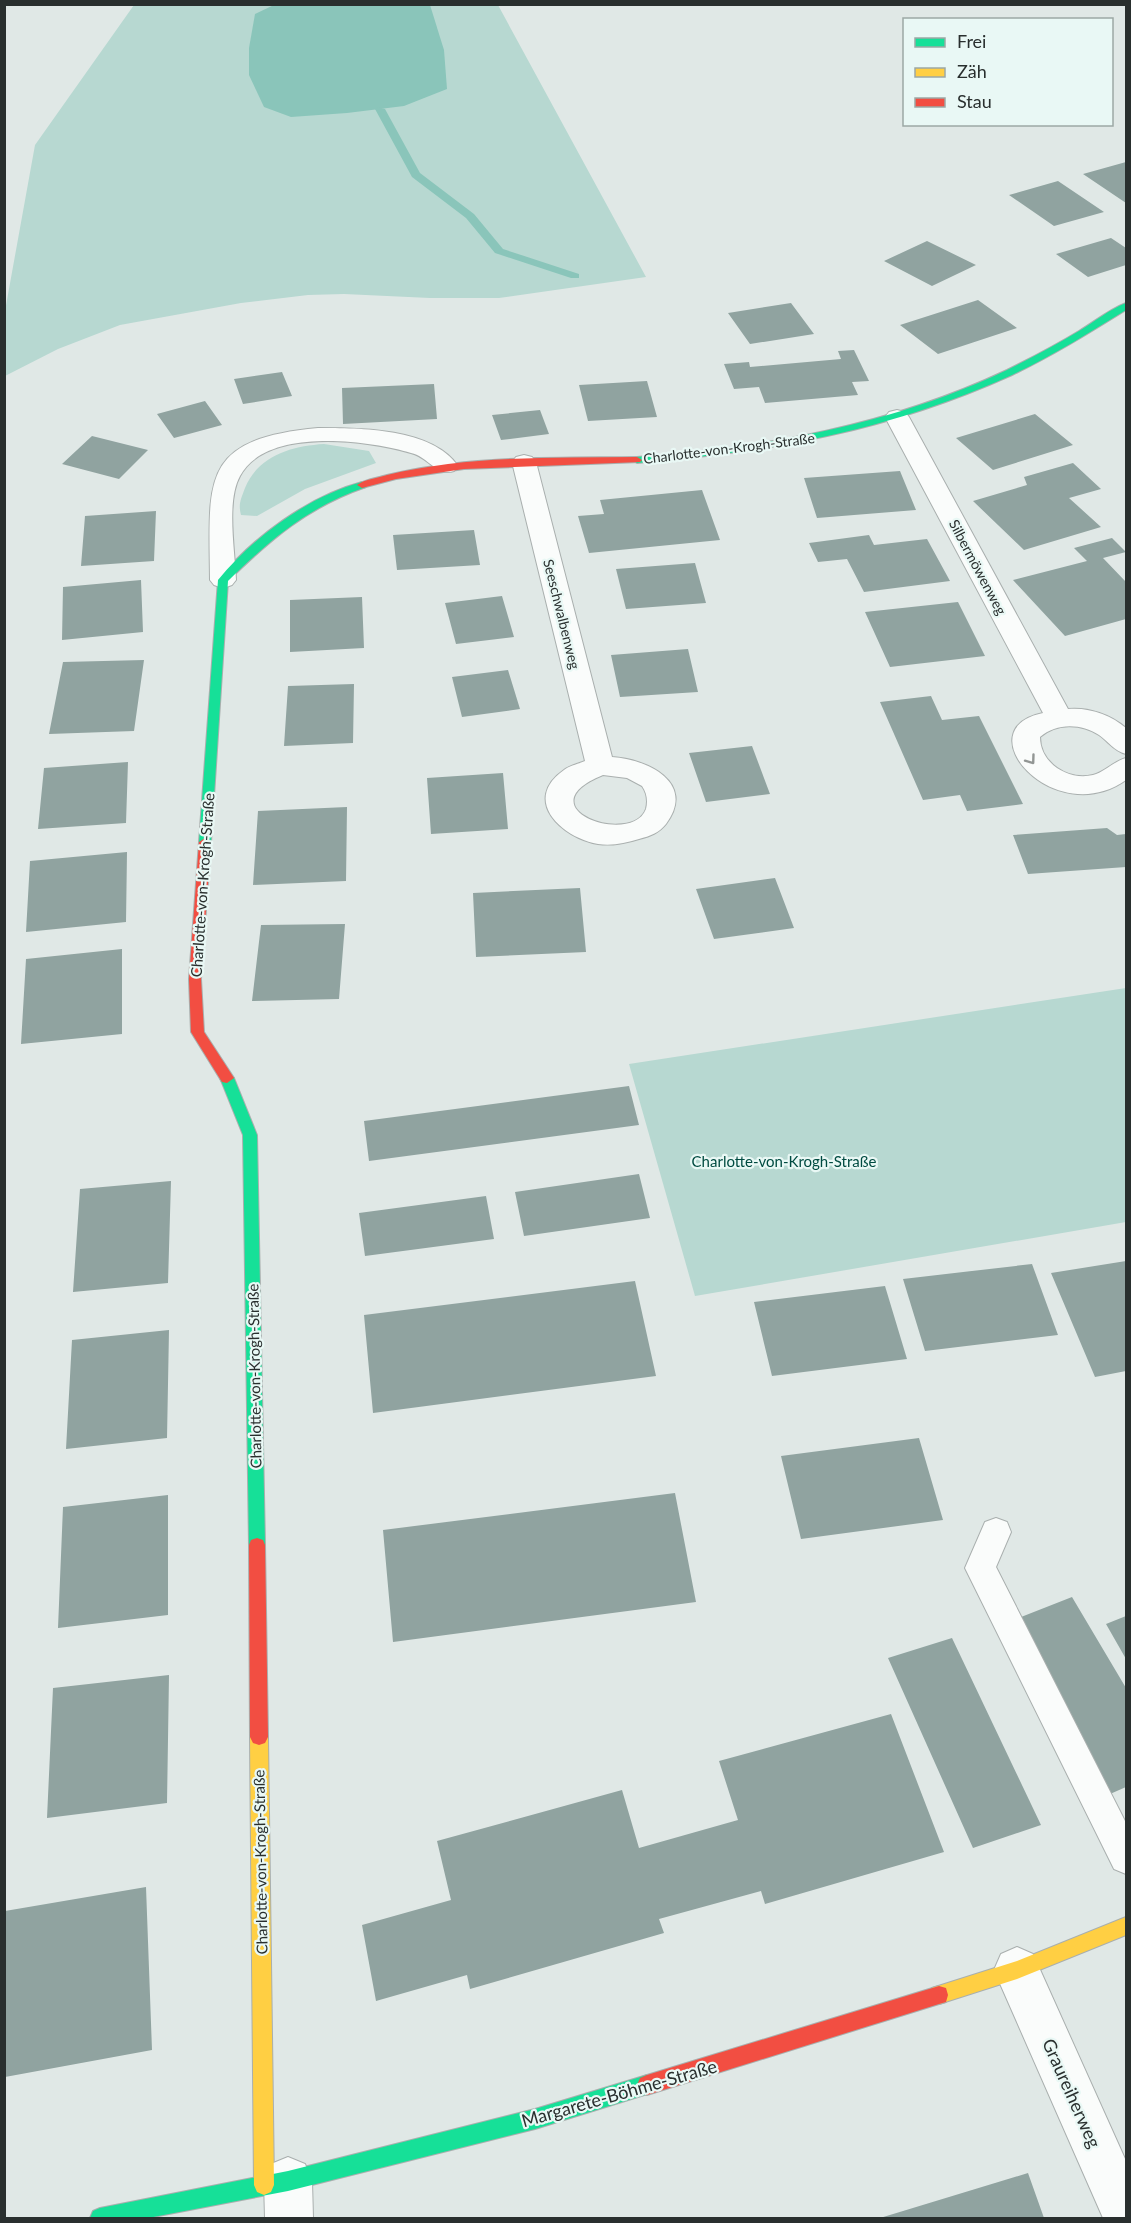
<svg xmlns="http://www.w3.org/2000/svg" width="1131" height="2223" viewBox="0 0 1131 2223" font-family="Lato,sans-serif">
  <rect width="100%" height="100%" fill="#e0e8e6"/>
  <!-- green -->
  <path fill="#b7d8d1" d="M 134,5 L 498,5 L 646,277 L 499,298 L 430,298 L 344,294 L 308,295 L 241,303 L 120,325 L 58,349 L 5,376 L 5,311 L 35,145 Z
    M 324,444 L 369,451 L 376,463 L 305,489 L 257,516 L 241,515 C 238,504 241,499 245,488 C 258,456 291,446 324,444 Z
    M 1126,988 L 1126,1222 L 695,1296 L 629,1064 Z"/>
  <!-- water -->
  <path fill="#8ac5ba" d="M 276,4 L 430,5 L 444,50 L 447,89 L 404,106 L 347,113 L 291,117 L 264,107 L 249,75 L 249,48 L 255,14 Z"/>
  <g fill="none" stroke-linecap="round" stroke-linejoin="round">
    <!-- stream -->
    <path fill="#8ac5ba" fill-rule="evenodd" d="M 377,107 L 385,109 L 420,173 L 474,214 L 503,249 L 579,274 L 579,278 L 571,278 L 495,253 L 466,218 L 412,177 L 375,109 Z"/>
  </g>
  <!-- building -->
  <path fill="#90a3a0" d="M 1126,162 L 1126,203 L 1083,174 Z
    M 1058,181 L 1104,212 L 1054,226 L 1009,195 Z
    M 1111,238 L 1126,248 L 1126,265 L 1088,277 L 1056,254 Z
    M 927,241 L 976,265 L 932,286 L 884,261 Z
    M 978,300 L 1017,328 L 938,354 L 900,325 Z
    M 791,303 L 814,334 L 750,344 L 728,313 Z
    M 854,350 L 869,381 L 852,382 L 858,395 L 765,403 L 759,387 L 734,389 L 724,364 L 749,362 L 750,367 L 841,359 L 838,351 Z
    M 282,372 L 292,396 L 243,404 L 234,379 Z
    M 647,381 L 657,417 L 588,421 L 579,385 Z
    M 434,384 L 437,419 L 343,424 L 342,388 Z
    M 205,401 L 222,425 L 174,438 L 157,414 Z
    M 540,410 L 549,434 L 501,440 L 492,415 Z
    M 1035,414 L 1073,445 L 993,470 L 956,438 Z
    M 92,436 L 148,450 L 119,479 L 62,464 Z
    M 1073,463 L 1101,489 L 1069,498 L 1101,527 L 1024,550 L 973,501 L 1027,485 L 1024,477 Z
    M 900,471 L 916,510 L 817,518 L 804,478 Z
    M 702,490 L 720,540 L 589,553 L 578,516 L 604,514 L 600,500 Z
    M 156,511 L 154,561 L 81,566 L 85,516 Z
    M 474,530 L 480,565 L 397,570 L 393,535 Z
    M 869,535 L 874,545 L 927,539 L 950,581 L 864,592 L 847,559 L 818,562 L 809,543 Z
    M 1112,538 L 1126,552 L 1103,558 L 1126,582 L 1126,619 L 1065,636 L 1013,580 L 1087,561 L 1074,548 Z
    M 695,563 L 706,603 L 626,609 L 616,569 Z
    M 141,580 L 143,632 L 62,640 L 63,587 Z
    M 502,596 L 514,637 L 456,644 L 445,603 Z
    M 362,597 L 364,648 L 290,652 L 290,600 Z
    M 958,602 L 985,656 L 890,667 L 865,612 Z
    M 688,649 L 698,692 L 620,697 L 611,655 Z
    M 144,660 L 134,731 L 49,734 L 63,662 Z
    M 508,670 L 520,709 L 462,717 L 452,677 Z
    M 354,684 L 353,743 L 284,746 L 288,686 Z
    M 931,696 L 942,720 L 979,716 L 1023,804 L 967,811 L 960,795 L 923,800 L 880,702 Z
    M 752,746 L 770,794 L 706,802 L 689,753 Z
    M 128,762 L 126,823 L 38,829 L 44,768 Z
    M 503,773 L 508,829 L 431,834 L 427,778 Z
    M 347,807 L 346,881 L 253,885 L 258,811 Z
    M 1107,828 L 1117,835 L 1126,834 L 1126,867 L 1028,874 L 1013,835 Z
    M 127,852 L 126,922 L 26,932 L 30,861 Z
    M 775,878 L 794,928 L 714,939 L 696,889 Z
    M 580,888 L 586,952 L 476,957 L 473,893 Z
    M 345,924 L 339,999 L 252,1001 L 261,925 Z
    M 122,949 L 122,1034 L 21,1044 L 26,959 Z
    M 629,1086 L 639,1125 L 369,1161 L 364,1121 Z
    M 639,1174 L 650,1218 L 524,1236 L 515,1192 Z
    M 171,1181 L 168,1283 L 73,1292 L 80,1189 Z
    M 486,1196 L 494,1239 L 365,1256 L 359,1213 Z
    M 1126,1261 L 1126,1371 L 1095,1377 L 1051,1273 Z
    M 1032,1264 L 1058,1335 L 925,1351 L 903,1279 Z
    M 635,1281 L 656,1376 L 373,1413 L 364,1315 Z
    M 885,1286 L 907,1359 L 772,1376 L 754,1302 Z
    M 169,1330 L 167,1438 L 66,1449 L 72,1340 Z
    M 919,1438 L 943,1520 L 801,1539 L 781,1456 Z
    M 675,1493 L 696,1602 L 393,1642 L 383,1530 Z
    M 168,1495 L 168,1615 L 58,1628 L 63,1507 Z
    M 1072,1597 L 1126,1688 L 1126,1787 L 1110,1794 L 1011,1621 Z
    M 1126,1616 L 1126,1659 L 1106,1624 Z
    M 952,1638 L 1041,1825 L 973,1848 L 888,1658 Z
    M 169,1675 L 167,1803 L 47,1818 L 53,1688 Z
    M 891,1714 L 944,1852 L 765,1904 L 761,1891 L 659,1919 L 664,1933 L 470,1989 L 467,1975 L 376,2001 L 362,1925 L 451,1900 L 437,1841 L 622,1790 L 639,1848 L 738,1820 L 719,1761 Z
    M 146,1887 L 152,2050 L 5,2077 L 5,1911 Z
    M 1028,2173 L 1044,2218 L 880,2218 Z"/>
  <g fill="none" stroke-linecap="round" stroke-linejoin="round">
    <defs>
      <path id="lane" d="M 996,1518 L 1007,1522 L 1011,1532 L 996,1567 L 1126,1823 L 1126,1874 L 1114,1869 L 965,1568 L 985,1522 Z"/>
      <path id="street" d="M 897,410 L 905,412 L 909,417 L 1068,709 C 1089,707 1111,715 1126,728 L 1126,754 C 1114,751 1109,742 1099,735 C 1081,723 1056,723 1040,737 C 1040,763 1068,781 1093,775 C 1105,772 1114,761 1126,758 L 1126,780 C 1054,831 964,729 1043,713 L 885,417 L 889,412 Z
        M 318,428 C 360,428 432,428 458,466 L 454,471 C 435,476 429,457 411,453 C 367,440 266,427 240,476 C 226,501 235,551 236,580 L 232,585 L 223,588 L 214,585 L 210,580 C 209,479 200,439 318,428 Z
        M 524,455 L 532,457 L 536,462 L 612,757 C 646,759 697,782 666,824 C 659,833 650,836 639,839 C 625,843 613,846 598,844 C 562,838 521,800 564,770 C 569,766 578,764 585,761 L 512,462 L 516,457 ZM 603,775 L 627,778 L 642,786 C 647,793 648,801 646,809 C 632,847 522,808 603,775 Z
        M 1017,1947 L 1033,1954 L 1126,2161 L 1126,2218 L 1103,2218 L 994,1970 L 1001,1954 Z
        M 288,2157 L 305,2164 L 312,2181 L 313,2218 L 265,2218 L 264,2181 L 271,2164 Z"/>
      <path id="fast" d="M 1126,303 L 1126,310 C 1089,333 1052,356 1012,375 C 888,431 771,452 637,463 L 632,460 L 637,457 C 767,447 888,426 1007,370 C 1031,358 1056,345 1079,331 C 1094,322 1110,309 1126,303 Z
        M 362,482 L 366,483 L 366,487 C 308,507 271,539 228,581 L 211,842 L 209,845 L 201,845 L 199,842 L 218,580 C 253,537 309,496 362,482 Z
        M 227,1073 L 234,1078 L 257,1135 L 265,1545 L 263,1550 L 257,1552 L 251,1550 L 249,1545 L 243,1135 L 220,1078 Z
        M 647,2075 L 654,2078 L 657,2085 L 654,2092 L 535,2129 L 288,2191 L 148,2218 L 90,2218 L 93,2211 L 100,2208 L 288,2171 L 535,2109 Z"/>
      <path id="slow" d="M 259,1729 L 265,1731 L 268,1737 L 274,2185 L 271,2192 L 264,2195 L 257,2192 L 254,2185 L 250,1737 L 253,1731 Z
        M 1126,1917 L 1126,1935 L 1017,1979 L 939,2004 L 932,2002 L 930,1995 L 932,1988 L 1017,1961 Z"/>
      <path id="jam" d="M 637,457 L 642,460 L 640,462 L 464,469 L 396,479 L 362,488 L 357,485 C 365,479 378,478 387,475 C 468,455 554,458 637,457 Z
        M 205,838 L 211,842 L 201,979 L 204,1032 L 234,1078 L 227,1083 L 222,1082 L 191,1032 L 189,979 L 199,842 Z
        M 257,1538 L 263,1540 L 265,1545 L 268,1737 L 265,1743 L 259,1745 L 253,1743 L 250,1737 L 249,1545 L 251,1540 Z
        M 939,1986 L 946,1988 L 948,1995 L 946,2002 L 939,2004 L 647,2095 L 640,2092 L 637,2085 L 640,2078 L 647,2075 Z"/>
    </defs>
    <!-- lane casing -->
    <use href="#lane" stroke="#a9afae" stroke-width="2"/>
    <!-- street casing -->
    <use href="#street" stroke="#a9afae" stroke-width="2"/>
    <!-- fast casing -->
    <use href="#fast" stroke="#a9afae" stroke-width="2"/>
    <!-- slow casing -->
    <use href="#slow" stroke="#a9afae" stroke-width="2"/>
    <!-- jam casing -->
    <use href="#jam" stroke="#a9afae" stroke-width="2"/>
    <!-- lane -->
    <use href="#lane" fill="#fafcfb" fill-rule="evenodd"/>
    <!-- street -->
    <use href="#street" fill="#fafcfb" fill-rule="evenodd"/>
    <!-- fast -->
    <use href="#fast" fill="#16e098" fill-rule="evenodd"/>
    <!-- slow -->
    <use href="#slow" fill="#ffcf43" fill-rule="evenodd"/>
    <!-- jam -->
    <use href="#jam" fill="#f24e42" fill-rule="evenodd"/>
  </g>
  <!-- one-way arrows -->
  <defs><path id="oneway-chevron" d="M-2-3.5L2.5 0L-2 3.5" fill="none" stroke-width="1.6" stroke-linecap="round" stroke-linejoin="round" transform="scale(1.5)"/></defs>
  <use stroke="#929694" href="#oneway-chevron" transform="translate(1031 760) rotate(54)"/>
  <g text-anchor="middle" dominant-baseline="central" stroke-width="4.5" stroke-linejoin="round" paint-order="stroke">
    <!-- far-street labels -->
    <g font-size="14" fill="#292f2e" stroke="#e9f8f5">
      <text transform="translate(729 448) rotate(-7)">Charlotte-von-Krogh-Straße</text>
      <text transform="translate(978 567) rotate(62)">Silbermöwenweg</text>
      <text transform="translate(562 614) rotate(76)">Seeschwalbenweg</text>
    </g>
    <!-- street labels -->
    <g font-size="15" fill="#292f2e" stroke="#e9f8f5">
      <text transform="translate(202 885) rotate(-86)">Charlotte-von-Krogh-Straße</text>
      <text transform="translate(254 1376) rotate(-91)">Charlotte-von-Krogh-Straße</text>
      <text transform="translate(260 1862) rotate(-91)">Charlotte-von-Krogh-Straße</text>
    </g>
    <!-- park labels -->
    <g font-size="15" fill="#004b41" stroke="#e9f8f5">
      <text x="784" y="1161">Charlotte-von-Krogh-Straße</text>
    </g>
    <!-- near-street labels -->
    <g font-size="18" fill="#292f2e" stroke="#e9f8f5">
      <text transform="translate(619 2093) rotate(-16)">Margarete-Böhme-Straße</text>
      <text transform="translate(1072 2093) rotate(66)">Graureiherweg</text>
    </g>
  </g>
  <!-- border -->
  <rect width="1131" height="2223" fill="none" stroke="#292f2e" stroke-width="12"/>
  <!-- legend -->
  <rect x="903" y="18" width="210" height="108" fill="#e9f8f5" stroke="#9ca8a5" stroke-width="1.5"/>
  <rect x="915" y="38" width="30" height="9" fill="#16e098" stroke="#9ca8a5" stroke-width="1.5"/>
  <text x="957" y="48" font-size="18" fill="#292f2e">Frei</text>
  <rect x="915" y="68" width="30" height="9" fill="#ffcf43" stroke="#9ca8a5" stroke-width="1.5"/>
  <text x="957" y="78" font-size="18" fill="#292f2e">Zäh</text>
  <rect x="915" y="98" width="30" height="9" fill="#f24e42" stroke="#9ca8a5" stroke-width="1.5"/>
  <text x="957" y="108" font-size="18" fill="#292f2e">Stau</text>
</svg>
